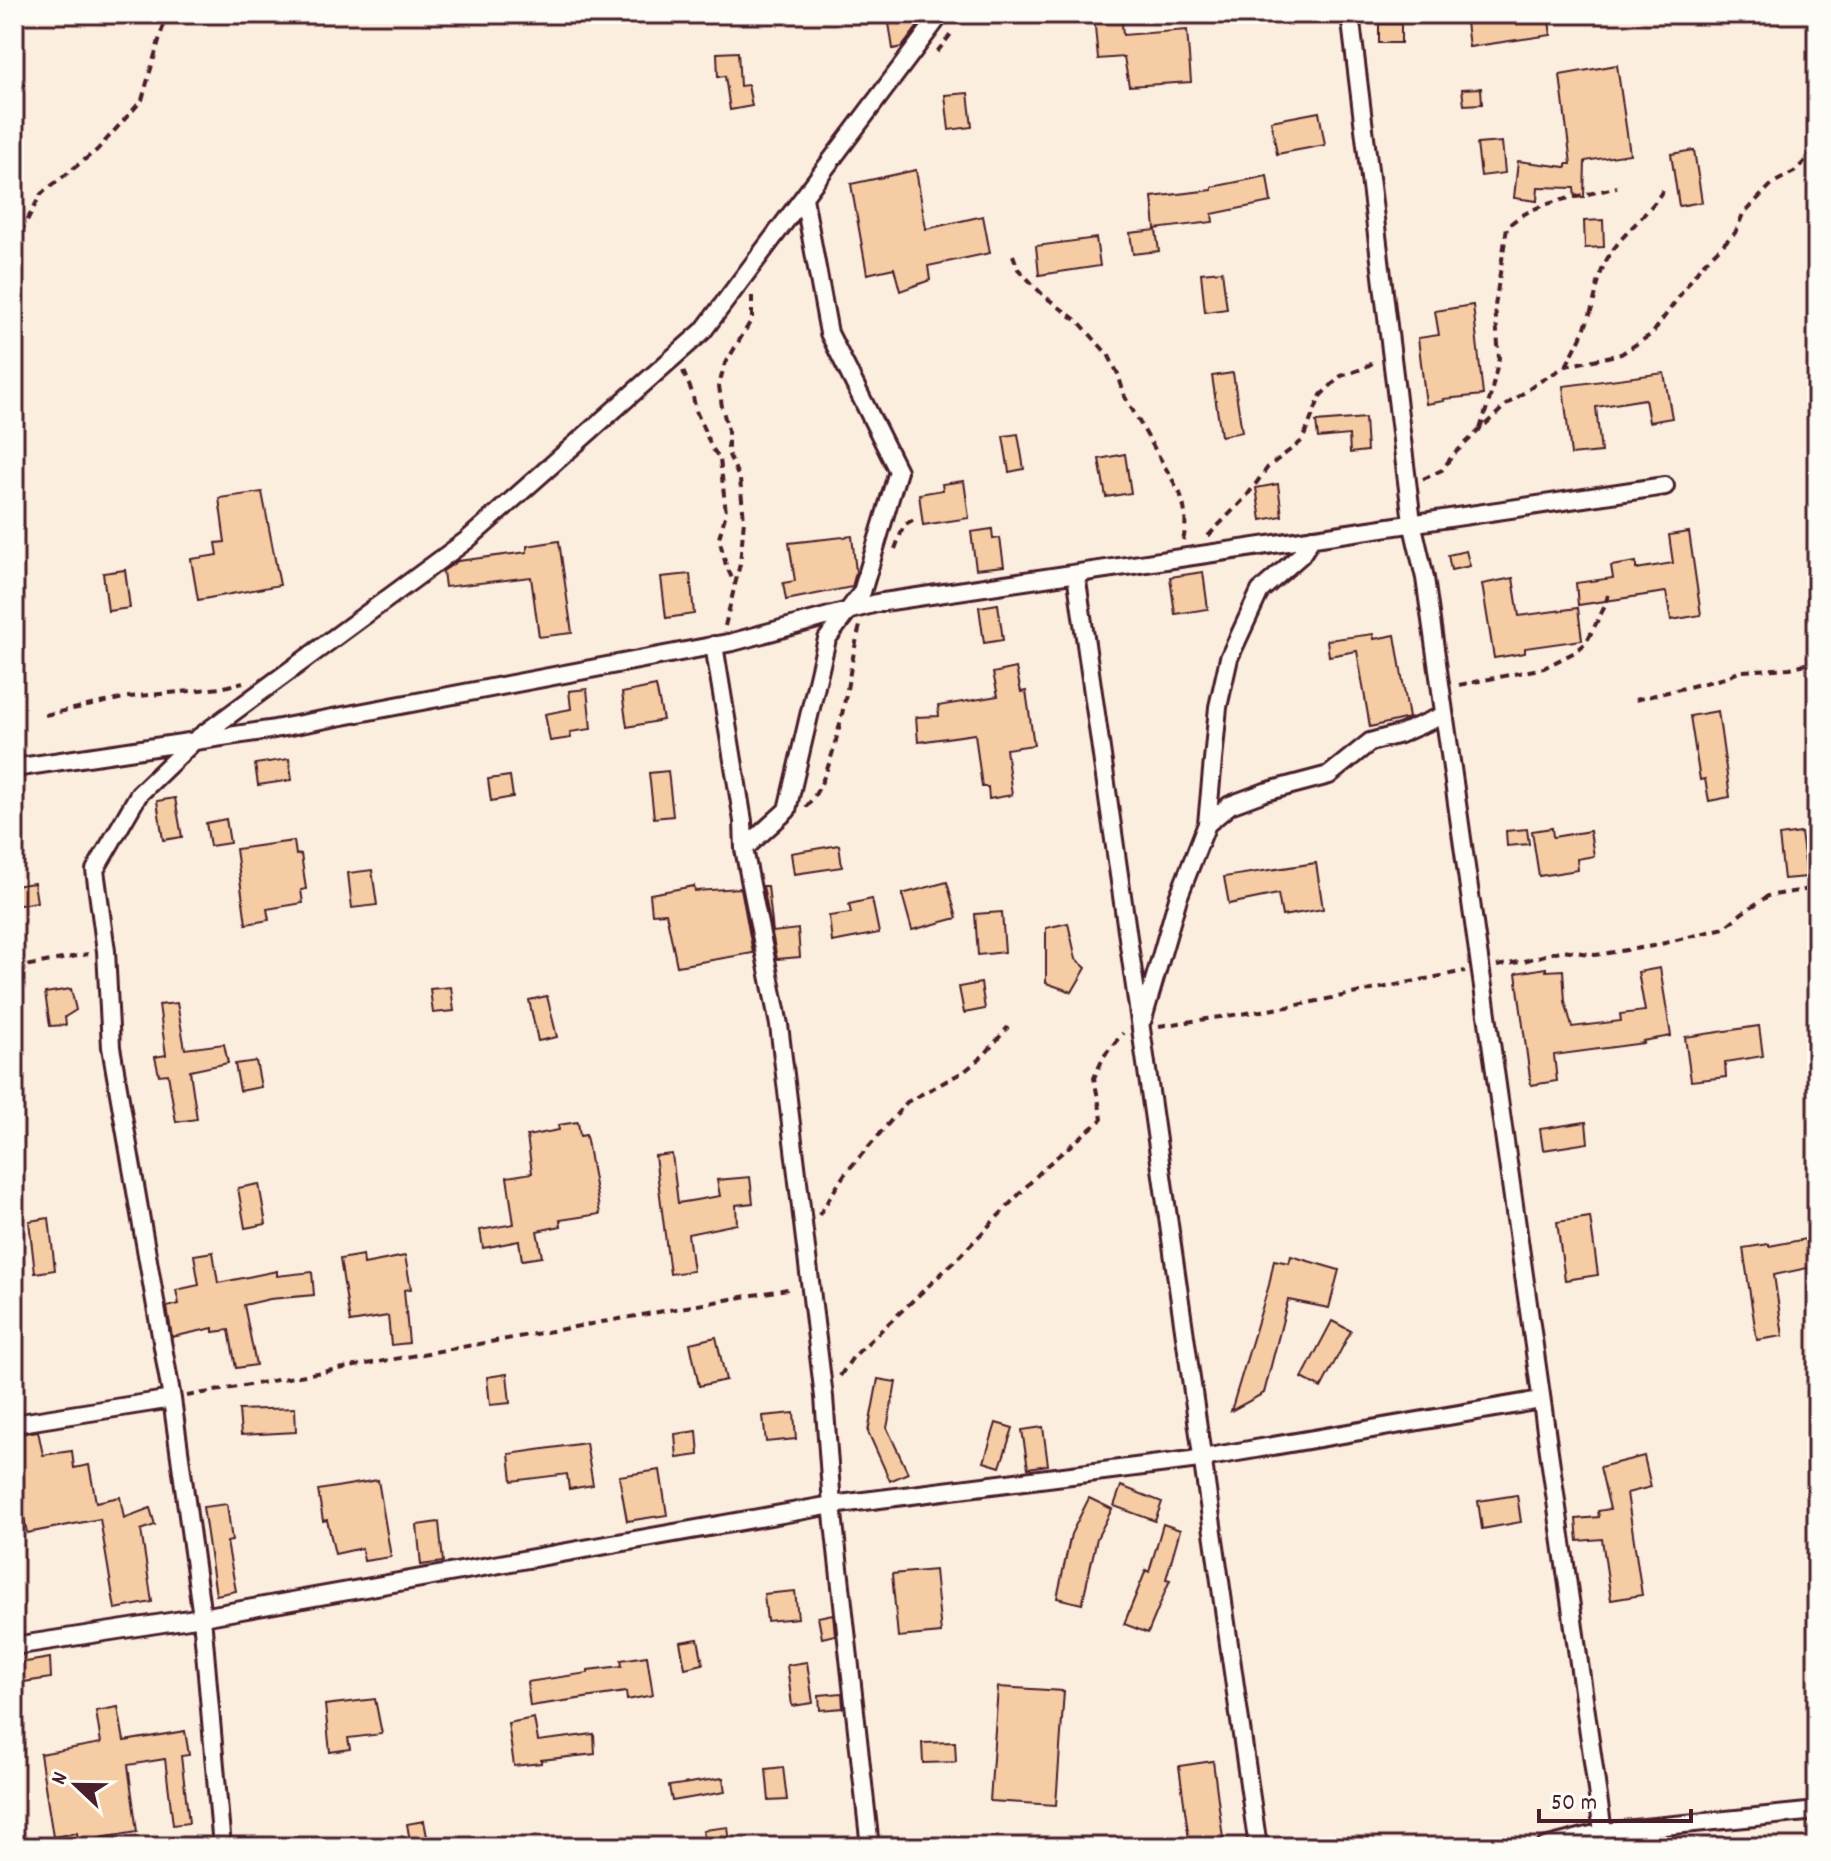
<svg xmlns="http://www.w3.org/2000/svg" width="1831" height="1861" viewBox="0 0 1831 1861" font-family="Dekko,sans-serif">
  <rect width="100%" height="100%" fill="#fbeede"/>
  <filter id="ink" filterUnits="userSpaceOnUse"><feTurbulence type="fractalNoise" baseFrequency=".0125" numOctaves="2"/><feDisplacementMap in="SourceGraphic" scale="16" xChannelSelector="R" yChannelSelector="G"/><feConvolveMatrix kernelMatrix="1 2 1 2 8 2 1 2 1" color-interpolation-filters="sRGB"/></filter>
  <g filter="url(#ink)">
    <!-- building -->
    <path fill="#f5cca4" stroke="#4a1f2b" stroke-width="2" d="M 1121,14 L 1123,35 L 1187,30 L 1191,82 L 1129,86 L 1124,57 L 1098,59 L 1094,16 Z
      M 1465,14 L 1548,14 L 1551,35 L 1469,47 Z
      M 924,18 L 902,47 L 893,49 L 889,23 Z
      M 1379,24 L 1401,24 L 1401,43 L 1379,43 Z
      M 738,52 L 740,86 L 748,85 L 752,106 L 730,110 L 725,76 L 718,77 L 717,53 Z
      M 1617,65 L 1630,154 L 1585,161 L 1584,197 L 1575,198 L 1574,188 L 1538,187 L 1537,201 L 1514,198 L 1518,161 L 1566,167 L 1566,164 L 1571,164 L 1560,75 Z
      M 1481,88 L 1482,104 L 1464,105 L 1462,89 Z
      M 968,93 L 972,127 L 949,130 L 945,95 Z
      M 1319,112 L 1325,145 L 1277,154 L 1271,121 Z
      M 1502,142 L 1505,173 L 1481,176 L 1477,144 Z
      M 1694,150 L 1702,202 L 1679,206 L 1671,154 Z
      M 916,170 L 926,229 L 983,216 L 990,253 L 928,266 L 930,280 L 900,291 L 894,268 L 867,274 L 851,184 Z
      M 1267,176 L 1271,202 L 1212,214 L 1213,222 L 1155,229 L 1152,197 L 1212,190 L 1212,187 Z
      M 1603,220 L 1604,247 L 1585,248 L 1584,221 Z
      M 1156,230 L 1159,251 L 1133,254 L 1130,233 Z
      M 1096,238 L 1100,266 L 1039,275 L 1036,246 Z
      M 1222,271 L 1227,309 L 1205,312 L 1201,273 Z
      M 1473,305 L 1483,395 L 1443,399 L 1444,401 L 1426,404 L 1418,338 L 1439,335 L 1435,311 Z
      M 1233,373 L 1242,432 L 1221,436 L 1212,376 Z
      M 1664,373 L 1672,418 L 1649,422 L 1645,399 L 1596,407 L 1601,452 L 1571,455 L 1563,386 Z
      M 1365,418 L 1367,451 L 1350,453 L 1349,435 L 1318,438 L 1316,422 Z
      M 1018,434 L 1024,469 L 1009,472 L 1003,436 Z
      M 1125,454 L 1131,493 L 1106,497 L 1099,459 Z
      M 964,481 L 969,518 L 923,525 L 919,494 L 943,490 L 942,484 Z
      M 1278,484 L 1282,516 L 1261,520 L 1256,488 Z
      M 262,492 L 280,585 L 198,600 L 191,559 L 218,555 L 216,543 L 225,542 L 219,498 Z
      M 992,529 L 993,539 L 1000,538 L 1004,566 L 976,569 L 971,532 Z
      M 1689,532 L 1701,615 L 1671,620 L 1666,592 L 1578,605 L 1576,583 L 1613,578 L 1611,566 L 1636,562 L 1636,569 L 1673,563 L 1669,535 Z
      M 852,536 L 856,572 L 852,587 L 786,600 L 783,583 L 795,581 L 789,543 Z
      M 559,541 L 572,633 L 539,637 L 531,577 L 445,587 L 443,571 L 458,561 L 527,552 L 527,546 Z
      M 1466,551 L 1470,566 L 1451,570 L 1448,555 Z
      M 125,570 L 130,608 L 108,611 L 103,573 Z
      M 1203,572 L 1208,609 L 1175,614 L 1170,577 Z
      M 690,574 L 694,614 L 666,618 L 661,577 Z
      M 1513,578 L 1519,616 L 1578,608 L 1582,640 L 1525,648 L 1525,653 L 1494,658 L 1482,584 Z
      M 998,604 L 1003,640 L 984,643 L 979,607 Z
      M 1373,634 L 1374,639 L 1395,635 L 1409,718 L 1370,727 L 1357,651 L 1329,656 L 1327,640 Z
      M 1016,668 L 1021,692 L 1026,691 L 1034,745 L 1006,749 L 1012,795 L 989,799 L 988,787 L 982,787 L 975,734 L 918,742 L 916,717 L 939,716 L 938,706 L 998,696 L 993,673 Z
      M 656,686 L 663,720 L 627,727 L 622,693 Z
      M 587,689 L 591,729 L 570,732 L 571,738 L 550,741 L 545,714 L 571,709 L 569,691 Z
      M 1718,711 L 1730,797 L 1709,801 L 1705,779 L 1700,780 L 1690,716 Z
      M 289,759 L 292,780 L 258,785 L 255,764 Z
      M 668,771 L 673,816 L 654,818 L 649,773 Z
      M 510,776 L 513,797 L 491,801 L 488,779 Z
      M 175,798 L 182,837 L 163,840 L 157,801 Z
      M 226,819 L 230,843 L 210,846 L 206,823 Z
      M 1552,828 L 1553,837 L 1590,831 L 1594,856 L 1577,859 L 1578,870 L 1539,876 L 1532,831 Z
      M 1527,829 L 1529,844 L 1507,846 L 1506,831 Z
      M 1801,833 L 1807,877 L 1784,879 L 1779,836 Z
      M 294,841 L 296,855 L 301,854 L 306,889 L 301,890 L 303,903 L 267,909 L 269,920 L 246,924 L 236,849 Z
      M 839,845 L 842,867 L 794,874 L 791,853 Z
      M 1316,863 L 1323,909 L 1282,916 L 1278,894 L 1229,904 L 1224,877 Z
      M 372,870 L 377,905 L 352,908 L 348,873 Z
      M 947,882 L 957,918 L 912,930 L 902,894 Z
      M 34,883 L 37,902 L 14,906 L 14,886 Z
      M 694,886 L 695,891 L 741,888 L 753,953 L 677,966 L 666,913 L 652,914 L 650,894 Z
      M 763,886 L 768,886 L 773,932 L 798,929 L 800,957 L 777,959 Z
      M 872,899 L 879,933 L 832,942 L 829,916 L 851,913 L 849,904 Z
      M 1002,912 L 1005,952 L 978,955 L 975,914 Z
      M 1068,923 L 1076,959 L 1086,968 L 1072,992 L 1046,983 L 1046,928 Z
      M 1546,968 L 1546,971 L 1563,970 L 1565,1001 L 1572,1027 L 1621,1021 L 1620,1014 L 1645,1011 L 1638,972 L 1660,968 L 1671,1036 L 1643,1041 L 1644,1043 L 1554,1055 L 1557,1081 L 1531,1085 L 1516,973 Z
      M 981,983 L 985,1009 L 964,1013 L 959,987 Z
      M 451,987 L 454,1011 L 433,1013 L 430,989 Z
      M 71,989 L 76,1010 L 65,1017 L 66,1025 L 50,1026 L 45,993 Z
      M 547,996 L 557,1037 L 538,1041 L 529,1000 Z
      M 177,1003 L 185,1049 L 224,1044 L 228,1063 L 190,1071 L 197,1119 L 176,1122 L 168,1074 L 159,1075 L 155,1057 L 166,1055 L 159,1005 Z
      M 1759,1026 L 1763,1056 L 1725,1062 L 1726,1077 L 1691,1081 L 1685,1037 Z
      M 256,1061 L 261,1087 L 240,1091 L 235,1064 Z
      M 578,1122 L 580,1136 L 586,1135 L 600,1214 L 560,1220 L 561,1226 L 537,1231 L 542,1257 L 522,1260 L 519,1241 L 483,1248 L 480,1230 L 514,1224 L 507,1177 L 532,1173 L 527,1136 L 559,1130 L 558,1125 Z
      M 1586,1122 L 1588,1143 L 1543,1150 L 1540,1129 Z
      M 672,1154 L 678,1203 L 720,1196 L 717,1180 L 750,1177 L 753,1203 L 736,1205 L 737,1224 L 688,1234 L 693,1271 L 670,1274 L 655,1156 Z
      M 259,1184 L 266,1224 L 245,1228 L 238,1188 Z
      M 1590,1217 L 1598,1275 L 1565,1280 L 1557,1222 Z
      M 49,1218 L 55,1270 L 35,1273 L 29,1221 Z
      M 1817,1237 L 1817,1266 L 1774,1275 L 1783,1336 L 1757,1340 L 1743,1248 L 1769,1244 L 1769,1246 Z
      M 213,1252 L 218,1283 L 277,1271 L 277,1276 L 312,1272 L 314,1295 L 270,1299 L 244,1305 L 256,1365 L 236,1368 L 229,1330 L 213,1332 L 213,1328 L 172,1337 L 167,1307 L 179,1304 L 176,1290 L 199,1285 L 194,1255 Z
      M 363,1255 L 364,1264 L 405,1256 L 411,1289 L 404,1290 L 409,1343 L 391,1345 L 388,1316 L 350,1322 L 340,1259 Z
      M 1291,1256 L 1339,1270 L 1329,1308 L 1288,1300 L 1264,1393 L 1231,1411 L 1269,1285 L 1274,1260 L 1289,1263 Z
      M 1332,1321 L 1351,1331 L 1321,1388 L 1302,1378 Z
      M 716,1337 L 726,1380 L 699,1386 L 690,1343 Z
      M 507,1374 L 510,1403 L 490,1405 L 487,1377 Z
      M 878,1379 L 896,1382 L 887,1428 L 908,1473 L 890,1481 L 868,1432 Z
      M 295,1408 L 296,1432 L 241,1435 L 239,1410 Z
      M 794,1413 L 796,1439 L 766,1442 L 763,1416 Z
      M 996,1423 L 1013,1428 L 1000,1467 L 984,1462 Z
      M 1043,1427 L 1048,1465 L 1028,1468 L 1022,1430 Z
      M 38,1431 L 43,1455 L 72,1451 L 74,1468 L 89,1465 L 96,1502 L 120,1497 L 124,1518 L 150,1508 L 155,1525 L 141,1530 L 152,1602 L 115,1609 L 100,1519 L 27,1533 L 14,1465 L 14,1435 Z
      M 697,1431 L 699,1455 L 677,1458 L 675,1434 Z
      M 586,1443 L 593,1485 L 569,1489 L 567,1474 L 512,1481 L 509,1454 Z
      M 1644,1456 L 1651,1487 L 1627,1493 L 1642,1595 L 1611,1600 L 1602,1539 L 1578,1541 L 1576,1519 L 1599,1517 L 1598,1511 L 1610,1509 L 1600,1467 Z
      M 660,1470 L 667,1515 L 627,1521 L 619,1476 Z
      M 378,1480 L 391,1557 L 364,1561 L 362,1548 L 335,1554 L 327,1520 L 323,1521 L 318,1490 Z
      M 1121,1486 L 1162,1502 L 1155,1521 L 1114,1506 Z
      M 1517,1495 L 1521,1522 L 1482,1529 L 1478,1501 Z
      M 1089,1498 L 1112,1509 L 1097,1538 L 1082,1604 L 1057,1598 L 1071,1534 Z
      M 227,1504 L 232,1541 L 227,1542 L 236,1591 L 216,1595 L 203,1507 Z
      M 439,1522 L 443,1562 L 421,1565 L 417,1525 Z
      M 1163,1524 L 1180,1530 L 1166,1579 L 1170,1580 L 1148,1633 L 1124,1624 L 1146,1570 L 1149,1572 Z
      M 935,1570 L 941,1633 L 898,1637 L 892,1574 Z
      M 795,1591 L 798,1618 L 767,1621 L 764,1594 Z
      M 833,1614 L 835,1635 L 822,1638 L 818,1617 Z
      M 698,1639 L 703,1664 L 685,1668 L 680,1642 Z
      M 647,1656 L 653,1695 L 627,1700 L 626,1692 L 530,1706 L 527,1682 L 588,1673 L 588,1670 L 622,1666 L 621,1660 Z
      M 50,1658 L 51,1678 L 17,1683 L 14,1664 Z
      M 807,1662 L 813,1703 L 792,1706 L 787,1665 Z
      M 998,1687 L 1064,1691 L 1056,1805 L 990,1801 Z
      M 842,1693 L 843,1708 L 820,1710 L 819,1695 Z
      M 375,1699 L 382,1734 L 348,1738 L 350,1749 L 330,1752 L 325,1705 Z
      M 118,1707 L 124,1741 L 185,1731 L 189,1755 L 181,1756 L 189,1823 L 173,1825 L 165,1759 L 128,1765 L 137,1832 L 78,1842 L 77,1833 L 53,1837 L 40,1754 L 101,1743 L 96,1711 Z
      M 534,1718 L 538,1741 L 594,1734 L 595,1754 L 541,1760 L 541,1763 L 514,1766 L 508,1723 Z
      M 955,1742 L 956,1762 L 923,1763 L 922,1743 Z
      M 1213,1761 L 1224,1846 L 1190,1847 L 1179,1766 Z
      M 783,1767 L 787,1800 L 769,1801 L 766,1769 Z
      M 723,1778 L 725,1792 L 672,1801 L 669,1786 Z
      M 424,1821 L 429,1847 L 411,1847 L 407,1824 Z
      M 728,1827 L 730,1844 L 705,1847 L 703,1830 Z"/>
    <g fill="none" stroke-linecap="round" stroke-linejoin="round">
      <defs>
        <path id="minor" d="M 1350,14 L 1412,522 L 1425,578 L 1603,1832
          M 804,198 L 829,333 L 898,471 L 862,592 L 827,639 L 787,810 L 744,849 L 779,1025 L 824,1397 L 832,1505 L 870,1847
          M 1076,574 L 1258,1847
          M 714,645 L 743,821 L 744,849
          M 14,768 L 269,730 L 733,642 L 877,603 L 1665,486
          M 1207,824 L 1230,805 L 1265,792 L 1329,775 L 1370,742 L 1400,734 L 1444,715
          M 1143,1019 L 1178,898 L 1207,824 L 1218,707 L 1229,658 L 1260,591 L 1301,555 L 1312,538
          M 14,1424 L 172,1399
          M 14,1646 L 202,1617 L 832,1505 L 1191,1460 L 1541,1400
          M 222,1847 L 202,1617 L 172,1399 L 111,1047 L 106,951 L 95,870 L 139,794 L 194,741 L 467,540 L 703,331 L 941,14
          M 1545,1847 L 1603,1832 L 1817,1811"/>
      </defs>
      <!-- minor casing -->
      <use href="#minor" stroke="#4a1f2b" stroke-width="22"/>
      <!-- path -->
      <path stroke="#4a1f2b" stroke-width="4" stroke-dasharray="8 6" stroke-linecap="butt" d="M 937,52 L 951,34
        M 14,245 L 41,194 L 97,150 L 142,100 L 162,30 L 169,14
        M 1013,255 L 1018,269 L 1043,295 L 1080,323 L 1109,356 L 1118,374 L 1125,397 L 1180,493 C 1186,510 1187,524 1183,541
        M 1566,366 C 1576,347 1586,328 1592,308 C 1597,292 1598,276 1606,261 C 1621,233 1651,213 1664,188
        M 683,371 L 692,392 L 696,411 L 712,448 L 720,459 L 726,513 L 719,538 L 726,565 L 735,585
        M 1480,429 L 1490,398 L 1499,358 L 1495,306 L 1507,227 C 1536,199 1580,198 1617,187
        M 1423,479 L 1442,470 L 1453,455 L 1506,405 L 1539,382 L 1566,366 L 1621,354 L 1652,334 L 1701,266 L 1735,233 L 1743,214 L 1773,183 L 1794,172 L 1810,156 L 1817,154
        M 1208,536 L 1246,497 L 1268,467 L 1302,441 L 1321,395 L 1341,376 L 1362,369 L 1376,361
        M 895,549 L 904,525 L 914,519
        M 725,626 L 740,564 L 744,520 L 740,480 L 728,453 L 728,430 L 722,407 L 719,386 L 724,366 L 752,319 L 752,294
        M 1459,685 L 1544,668 L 1575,652 L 1586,643 L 1605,606 L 1608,595
        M 1635,700 L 1725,678 L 1741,671 L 1790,668 L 1817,661
        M 45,715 L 129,697 L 221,688 L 243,682
        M 806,807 C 840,769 846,677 860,626
        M 1497,966 L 1524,961 L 1563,950 L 1595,955 L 1653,946 L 1724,928 L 1742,913 L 1768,896 L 1817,888
        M 14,968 L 88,954
        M 1159,1026 L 1288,1007 L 1465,971
        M 819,1215 L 844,1175 L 907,1102 L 965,1071 L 985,1054 L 1008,1027
        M 840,1376 L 853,1357 L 959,1257 L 1045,1167 L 1102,1119 L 1094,1078 L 1104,1056 L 1123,1033
        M 187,1396 L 793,1288"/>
      <!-- minor -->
      <use href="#minor" stroke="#fdfcf7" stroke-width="16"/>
    </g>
  </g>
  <!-- margin -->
  <rect width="1831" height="1861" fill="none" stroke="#fdfcf7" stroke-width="48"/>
  <rect x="24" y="24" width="1783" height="1813" fill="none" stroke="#4a1f2b" stroke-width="3" filter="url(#ink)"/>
  <!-- north arrow -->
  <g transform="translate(76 1785) rotate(292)" stroke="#fdfcf7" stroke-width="6" paint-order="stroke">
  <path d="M0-6L14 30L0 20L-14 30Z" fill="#4a1f2b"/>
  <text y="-12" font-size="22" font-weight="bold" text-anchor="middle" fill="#4a1f2b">N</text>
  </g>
  <!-- scale -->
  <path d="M1539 1809v12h152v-12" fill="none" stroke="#4a1f2b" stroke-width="4"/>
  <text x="1551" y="1809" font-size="24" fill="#4a1f2b" stroke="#fdfcf7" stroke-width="6" paint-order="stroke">50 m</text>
</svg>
